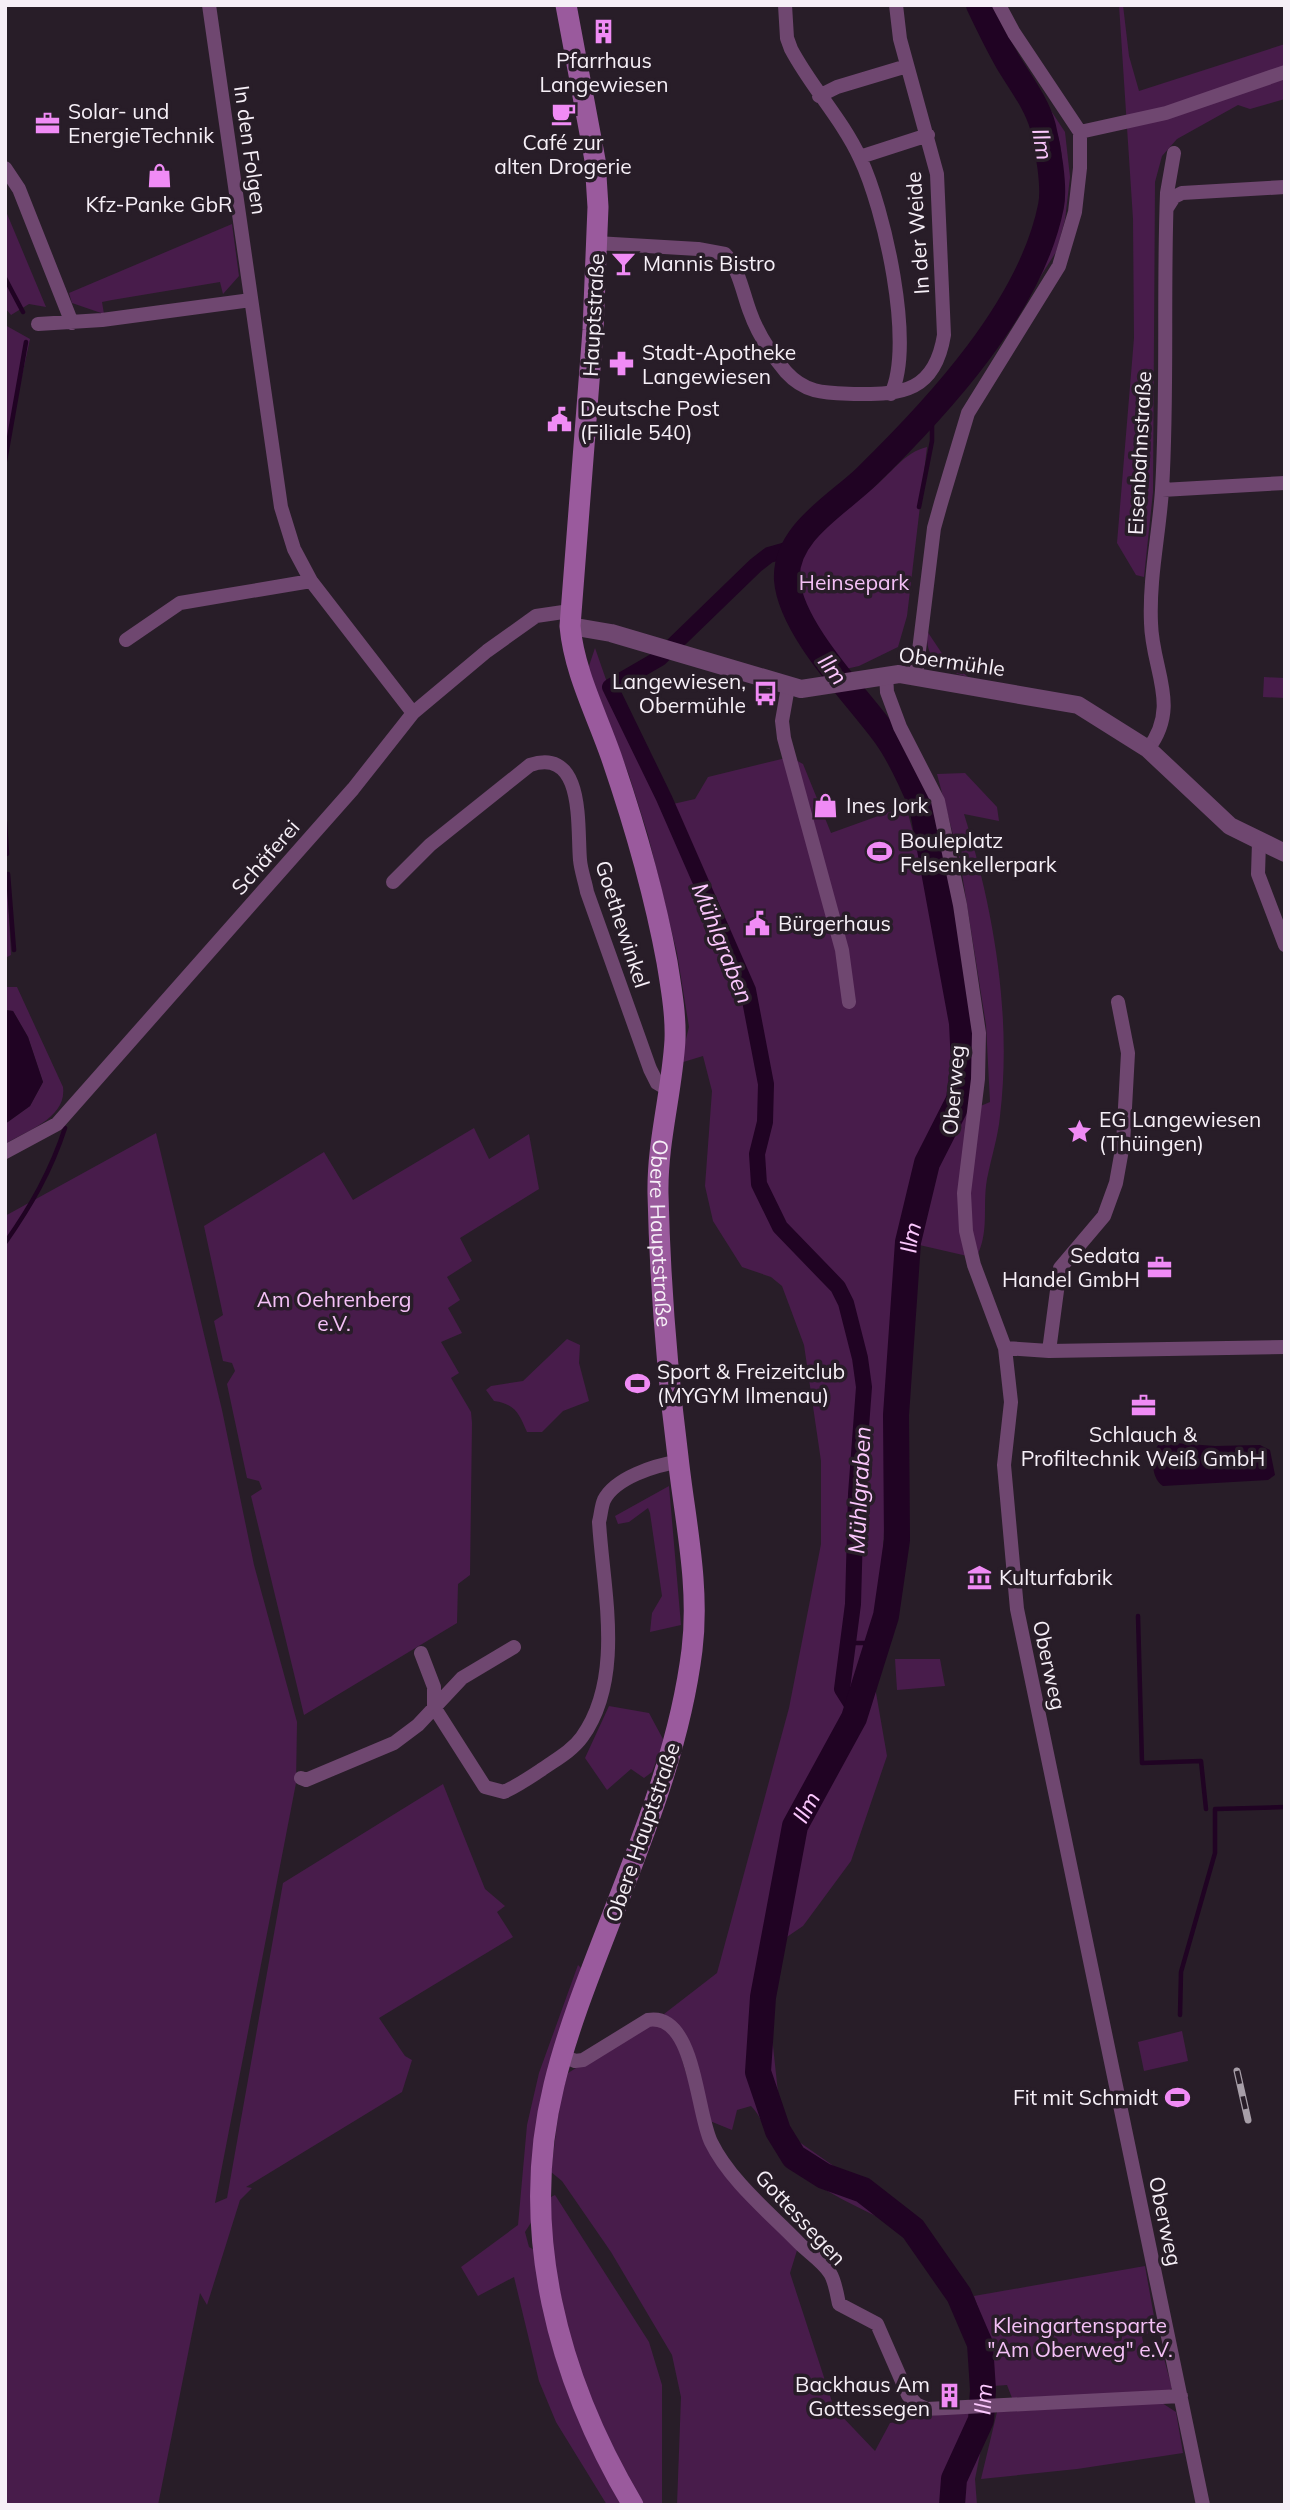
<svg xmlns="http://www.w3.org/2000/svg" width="1290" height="2510" viewBox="0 0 1290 2510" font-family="Mulish,sans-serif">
  <rect width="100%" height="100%" fill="#281d28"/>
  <!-- green -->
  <path fill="#481c4b" d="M 1119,5 L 1123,5 L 1129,56 L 1139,91 L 1285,44 L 1285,99 L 1250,109 L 1238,105 L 1177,139 L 1162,156 L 1155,182 L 1153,492 L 1144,577 L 1136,575 L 1117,543 L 1134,338 L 1133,219 Z
    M 1018,61 L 1065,132 L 1070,177 L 1065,220 L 1056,252 L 1028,296 L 1024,290 C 1049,241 1073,192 1058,136 C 1053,116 1026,85 1015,67 Z
    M 5,209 L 46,307 L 29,304 L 11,315 L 5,308 Z
    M 232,224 L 239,276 L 223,294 L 220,282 L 112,300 L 102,302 L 104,314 L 72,303 L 69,293 Z
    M 5,325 L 30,339 L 5,454 Z
    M 927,447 L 907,616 L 898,647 L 859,666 L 841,670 C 822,646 784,595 796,564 C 800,553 812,537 820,528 C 833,512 856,501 872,489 C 890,475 904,452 927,447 Z
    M 927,631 L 943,655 L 968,677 C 943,670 925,662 927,631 Z
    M 595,648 L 617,711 L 625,711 L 673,804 L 695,799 L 708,777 L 790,757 L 803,764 L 831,833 L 906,806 L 922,866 L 954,1023 L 964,1113 L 990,1102 L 986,1025 L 960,861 L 937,774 L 965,773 L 997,807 L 999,821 L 964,814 C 994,910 1012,1016 1000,1116 C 998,1137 991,1158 987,1179 C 982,1208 990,1231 976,1258 L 915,1244 L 892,1391 L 875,1687 L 887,1756 L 851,1861 L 803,1926 L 778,1943 L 768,1999 L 782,2130 L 868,2190 L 884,2220 C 840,2198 798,2181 770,2138 C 763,2127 761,2116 751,2106 L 737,2110 L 732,2130 L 705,2119 L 676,2025 L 664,2014 L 717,1973 L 789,1708 L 821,1544 L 821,1461 L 804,1345 L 782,1286 L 771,1277 L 742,1267 L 713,1221 L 705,1186 L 712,1091 L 703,1056 L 680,1063 L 689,1027 L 677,953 L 648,835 L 629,775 L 588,669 Z
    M 1264,677 L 1285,678 L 1285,698 L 1263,697 Z
    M 5,845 L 11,955 L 5,958 Z
    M 5,987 L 17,987 L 63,1087 C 67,1118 28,1130 5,1144 L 5,1124 L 30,1106 L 43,1082 L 28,1037 L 13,1011 L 5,1010 Z
    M 474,1128 L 489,1159 L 529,1134 L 539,1189 L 460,1238 L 472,1261 L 447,1277 L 460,1300 L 448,1308 L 462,1333 L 441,1342 L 459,1373 L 451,1378 L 471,1412 L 472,1423 L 470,1575 L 458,1584 L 457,1623 L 304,1715 L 251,1496 L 262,1489 L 259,1481 L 247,1478 L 227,1384 L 235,1371 L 232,1363 L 223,1361 L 214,1321 L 223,1315 L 204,1226 L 324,1152 L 353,1200 Z
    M 156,1133 L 222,1410 L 254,1565 L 297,1722 L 296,1783 L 215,2203 L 227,2198 L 283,1883 L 443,1784 L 485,1889 L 505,1906 L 497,1912 L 513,1937 L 379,2018 L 405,2056 L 412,2060 L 402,2092 L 246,2187 L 252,2188 L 240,2200 L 207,2305 L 200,2293 L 158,2505 L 5,2505 L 5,1216 Z
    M 567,1339 L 580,1345 L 579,1363 L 589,1401 L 563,1411 L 542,1432 L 527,1432 C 519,1413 515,1404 494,1401 L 486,1390 L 491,1386 L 523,1381 Z
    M 669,1486 L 681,1625 L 650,1632 L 652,1613 L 662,1596 L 650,1513 L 648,1508 L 629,1522 L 618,1524 L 615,1516 Z
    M 895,1659 L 940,1659 L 945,1686 L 897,1690 Z
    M 609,1706 L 649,1713 L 664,1741 L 652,1772 L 644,1778 L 631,1769 L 607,1790 L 585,1758 Z
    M 578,1965 L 582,1969 L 532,2221 L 525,2232 L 529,2247 L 536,2251 C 541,2280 544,2309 550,2337 C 565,2397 592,2451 623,2505 L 607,2505 L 556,2422 L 539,2381 L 514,2277 L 478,2296 L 461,2267 L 518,2225 L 527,2125 L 539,2073 Z
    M 658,2024 L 670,2031 L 677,2043 L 707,2143 L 798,2247 L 790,2273 L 834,2408 L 875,2451 L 890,2423 L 949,2413 L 975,2412 L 974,2417 L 988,2414 L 975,2479 L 977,2505 L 677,2505 L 681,2397 L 672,2355 L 611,2252 L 562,2181 L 551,2172 L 560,2100 L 568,2073 L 642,2027 Z
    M 1182,2031 L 1188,2061 L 1144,2071 L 1138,2042 Z
    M 555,2195 L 649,2342 L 662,2385 L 662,2505 L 643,2505 L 625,2476 L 574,2361 L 554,2262 L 549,2198 Z
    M 1145,2266 L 1156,2328 L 1142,2337 L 1145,2351 L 1162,2351 L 1172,2388 L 1167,2392 L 1012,2398 L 1007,2385 L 993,2386 L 993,2352 L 974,2296 Z
    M 1162,2403 L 1176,2412 L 1183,2453 L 1077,2469 L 981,2479 L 997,2412 Z"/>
  <!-- water -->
  <path fill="#200323" d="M 5,1010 L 13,1011 L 28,1037 L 43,1082 L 30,1106 L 5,1124 Z
    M 1161,1442 L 1215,1446 L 1260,1445 L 1270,1450 L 1275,1475 L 1268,1480 L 1163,1486 C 1150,1478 1150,1451 1161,1442 Z"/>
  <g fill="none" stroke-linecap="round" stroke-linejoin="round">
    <!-- stream -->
    <path stroke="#200323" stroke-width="4.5" d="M 5,278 L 23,312
      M 5,461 L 26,342
      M 919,507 L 932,441 L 932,405
      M 5,822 L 7,854
      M 8,874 L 14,950
      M 5,1243 C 31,1206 51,1171 65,1128
      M 1138,1616 L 1142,1763 L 1201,1761 L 1206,1809
      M 849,1643 L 876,1643
      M 1216,1809 L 1285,1807
      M 1180,2015 L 1181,1972 L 1215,1853 L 1215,1809"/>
    <!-- canal -->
    <path stroke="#200323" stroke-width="16" d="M 797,547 L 769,555 L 756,565 L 660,658 L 610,687 L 664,798 L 748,990 L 766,1084 L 765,1122 L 757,1154 L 759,1184 L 780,1227 L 838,1287 L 846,1303 L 860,1358 L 864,1387 L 856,1494 L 853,1604 L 842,1689 L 854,1708"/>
    <!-- river -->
    <path stroke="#200323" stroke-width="26" id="s1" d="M 952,2505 L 954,2479 L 981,2420 L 983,2390 L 980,2344 L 959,2295 L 913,2229 L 863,2190 L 824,2176 L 794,2157 L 778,2131 L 758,2072 L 763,1997 L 795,1826 L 854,1718 L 886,1616 L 897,1540 L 896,1415 L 908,1242 L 927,1163 L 959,1100 L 964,1064 L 962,1023 L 922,806 C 912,782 901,757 886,736 C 857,696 791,630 787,580 C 784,534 837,505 865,478 C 937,408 1031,307 1051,206 C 1055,187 1048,147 1043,127 C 1037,104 1020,82 1008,62 C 997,43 988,24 979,5"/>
    <!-- minor -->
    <path stroke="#6f4770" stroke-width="14" d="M 209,5 L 281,507 L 294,549 L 311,581 L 413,713
      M 785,5 L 787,38 L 791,49 C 811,87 842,119 860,158 C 884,208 915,344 891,394
      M 999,5 L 1014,33 L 1080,132
      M 819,96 L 837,87 L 907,66
      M 1080,132 L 1166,113 L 1285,72
      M 860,157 L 928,135
      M 5,168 L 19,189 L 72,323
      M 1167,208 L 1174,197 L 1182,193 L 1285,187
      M 596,243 L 698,249 L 725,254 C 739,268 743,294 750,312 C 758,335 771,354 786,372 C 806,394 826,393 854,394 C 903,395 935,391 944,335 L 937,174 L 900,39 L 896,5
      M 38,324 L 102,320 L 251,300
      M 1162,490 L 1285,483
      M 126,640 L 180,603 L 311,581
      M 886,675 L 887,692 L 900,727 L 938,801 L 960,905 L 979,1033 L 978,1079 L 964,1193 L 966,1231 L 974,1265 L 1005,1348 L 1011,1402 L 1004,1465 L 1017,1609 L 1203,2505
      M 916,675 L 934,528 L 941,503 L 968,413 L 1059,266 L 1075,212 L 1080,168 L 1080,132
      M 788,687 L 782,721 L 784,738 L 842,950 L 849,1002
      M 1148,749 C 1181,706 1152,670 1151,623 C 1149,578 1159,535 1162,490 C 1168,392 1163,292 1167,193 L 1174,153
      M 1259,842 L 1258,874 L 1285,945
      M 393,882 L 430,845 L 530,765 C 585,747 577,826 580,860 C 581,871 585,881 587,892 L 650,1069 L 657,1083 L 669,1090
      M 5,1152 L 57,1124 L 353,789 L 413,713 L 487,651 L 536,616 L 570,611
      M 1005,1348 L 1049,1351 L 1285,1347
      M 1049,1351 L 1060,1268 L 1104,1216 L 1116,1183 L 1123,1144 L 1128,1053 L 1118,1002
      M 421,1653 L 434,1687 L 434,1707 L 485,1787 L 504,1792 C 517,1786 529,1778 541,1770 C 555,1760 572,1751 582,1737 C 625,1677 603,1590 599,1522 C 601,1515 601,1507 604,1500 C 615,1478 655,1465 678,1462
      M 301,1778 L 306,1780 L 394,1743 L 418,1725 L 462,1678 L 514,1647
      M 563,2056 L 575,2061 L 583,2060 L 648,2020 C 695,2012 696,2111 711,2142 C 730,2181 770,2213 799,2243 C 809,2253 822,2261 830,2273 C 835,2281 837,2294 839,2304 L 877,2324 L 908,2395 L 916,2404 L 927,2409 L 1181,2396"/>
    <!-- tertiary -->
    <path stroke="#6f4770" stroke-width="18" d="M 570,626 L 611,633 L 801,689 L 899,674 L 1078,705 L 1148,749 L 1230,826 L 1285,853"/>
    <!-- secondary -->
    <path stroke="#9a5a9d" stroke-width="21" id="s2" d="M 566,5 L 595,160 L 598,207 L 593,330 L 570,626 C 574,671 596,713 611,756 C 634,823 654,892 667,962 C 671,987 676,1014 675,1040 C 672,1092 657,1142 658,1194 C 660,1281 667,1370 678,1457 C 685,1521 700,1585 692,1650 C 681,1738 650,1819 618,1901 C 595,1961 569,2023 554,2085 C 518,2231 558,2379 633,2505"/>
    <defs>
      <path id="rail" d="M 1237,2071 L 1248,2120"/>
    </defs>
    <!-- rail casing -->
    <use href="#rail" stroke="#a79ea8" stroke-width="7"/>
    <!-- rail -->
    <use href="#rail" stroke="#281d28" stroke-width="4.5" stroke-dasharray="13" stroke-linecap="butt"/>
  </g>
  <!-- icons -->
  <defs>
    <symbol id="building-bare" viewBox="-9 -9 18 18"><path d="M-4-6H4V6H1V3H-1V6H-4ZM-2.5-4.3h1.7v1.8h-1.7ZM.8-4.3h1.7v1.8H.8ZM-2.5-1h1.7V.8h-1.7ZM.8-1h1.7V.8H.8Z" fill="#f08bf5" stroke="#281d28" stroke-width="2.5" paint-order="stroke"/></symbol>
    <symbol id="cafe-bare" viewBox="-9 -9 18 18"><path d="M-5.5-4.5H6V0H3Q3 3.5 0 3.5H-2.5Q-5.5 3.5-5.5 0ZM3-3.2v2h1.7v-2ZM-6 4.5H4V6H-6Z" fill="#f08bf5" stroke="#281d28" stroke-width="2.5" paint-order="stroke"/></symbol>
    <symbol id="office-bare" viewBox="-9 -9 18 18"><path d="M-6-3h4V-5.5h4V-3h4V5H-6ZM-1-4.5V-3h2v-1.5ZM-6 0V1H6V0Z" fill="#f08bf5" stroke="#281d28" stroke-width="2.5" paint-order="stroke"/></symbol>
    <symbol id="shop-bare" viewBox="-9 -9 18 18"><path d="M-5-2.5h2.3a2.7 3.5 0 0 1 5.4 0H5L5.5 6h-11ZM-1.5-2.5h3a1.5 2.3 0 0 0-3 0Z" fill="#f08bf5" stroke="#281d28" stroke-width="2.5" paint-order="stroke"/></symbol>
    <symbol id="bar-bare" viewBox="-9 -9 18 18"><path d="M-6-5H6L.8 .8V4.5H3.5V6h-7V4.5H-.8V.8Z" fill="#f08bf5" stroke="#281d28" stroke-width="2.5" paint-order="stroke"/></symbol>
    <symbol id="pharmacy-bare" viewBox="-9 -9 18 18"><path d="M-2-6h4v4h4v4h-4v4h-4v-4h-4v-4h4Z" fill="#f08bf5" stroke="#281d28" stroke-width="2.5" paint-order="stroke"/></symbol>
    <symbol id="civic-bare" viewBox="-9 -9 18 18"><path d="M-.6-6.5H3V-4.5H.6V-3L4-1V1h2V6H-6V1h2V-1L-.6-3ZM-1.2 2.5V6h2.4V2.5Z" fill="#f08bf5" stroke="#281d28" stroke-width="2.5" paint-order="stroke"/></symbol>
    <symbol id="bus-bare" viewBox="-9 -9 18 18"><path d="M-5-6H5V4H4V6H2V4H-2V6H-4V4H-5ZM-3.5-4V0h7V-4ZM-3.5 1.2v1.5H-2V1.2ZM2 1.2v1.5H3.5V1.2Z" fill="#f08bf5" stroke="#281d28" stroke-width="2.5" paint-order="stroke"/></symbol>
    <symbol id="stadium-bare" viewBox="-9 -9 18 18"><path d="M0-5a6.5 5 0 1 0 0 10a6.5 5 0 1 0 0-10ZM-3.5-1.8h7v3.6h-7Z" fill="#f08bf5" stroke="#281d28" stroke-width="2.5" paint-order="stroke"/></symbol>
    <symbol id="sight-bare" viewBox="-9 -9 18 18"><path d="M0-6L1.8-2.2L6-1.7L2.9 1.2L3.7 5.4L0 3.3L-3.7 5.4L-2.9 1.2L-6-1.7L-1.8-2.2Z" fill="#f08bf5" stroke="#281d28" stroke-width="2.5" paint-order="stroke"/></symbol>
    <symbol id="museum-bare" viewBox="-9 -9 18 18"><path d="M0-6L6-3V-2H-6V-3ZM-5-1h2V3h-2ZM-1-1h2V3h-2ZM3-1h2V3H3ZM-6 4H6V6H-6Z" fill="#f08bf5" stroke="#281d28" stroke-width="2.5" paint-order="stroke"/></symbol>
  </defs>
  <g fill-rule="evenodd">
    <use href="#building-bare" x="586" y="14" width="35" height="35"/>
    <use href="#cafe-bare" x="546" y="96" width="35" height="35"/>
    <use href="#office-bare" x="30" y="106" width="35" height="35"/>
    <use href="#shop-bare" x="142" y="158" width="35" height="35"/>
    <use href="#bar-bare" x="606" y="246" width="35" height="35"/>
    <use href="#pharmacy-bare" x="604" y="346" width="35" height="35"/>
    <use href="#civic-bare" x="542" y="402" width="35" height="35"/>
    <use href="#bus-bare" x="748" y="676" width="35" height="35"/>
    <use href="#shop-bare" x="808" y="788" width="35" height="35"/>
    <use href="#stadium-bare" x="862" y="834" width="35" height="35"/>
    <use href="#civic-bare" x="740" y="906" width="35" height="35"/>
    <use href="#sight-bare" x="1062" y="1114" width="35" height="35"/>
    <use href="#office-bare" x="1142" y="1250" width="35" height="35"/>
    <use href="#stadium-bare" x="620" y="1366" width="35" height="35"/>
    <use href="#office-bare" x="1126" y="1388" width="35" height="35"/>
    <use href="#museum-bare" x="962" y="1560" width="35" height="35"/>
    <use href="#stadium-bare" x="1160" y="2080" width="35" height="35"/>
    <use href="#building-bare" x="932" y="2378" width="35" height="35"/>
  </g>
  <g text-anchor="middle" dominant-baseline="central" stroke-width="7" stroke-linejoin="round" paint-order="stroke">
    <!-- poi labels -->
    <g font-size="21" fill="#f6eff7" stroke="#281d28" text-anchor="start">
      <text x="604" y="60" text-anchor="middle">Pfarrhaus<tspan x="604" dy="24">Langewiesen</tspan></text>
      <text x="68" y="111">Solar- und<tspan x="68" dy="24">EnergieTechnik</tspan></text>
      <text x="563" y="142" text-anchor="middle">Café zur<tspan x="563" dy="24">alten Drogerie</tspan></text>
      <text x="159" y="204" text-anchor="middle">Kfz-Panke GbR</text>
      <text x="643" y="263">Mannis Bistro</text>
      <text x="642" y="352">Stadt-Apotheke<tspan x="642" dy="24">Langewiesen</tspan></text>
      <text x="580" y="408">Deutsche Post<tspan x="580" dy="24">(Filiale 540)</tspan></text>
      <text x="746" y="681" text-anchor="end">Langewiesen,<tspan x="746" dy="24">Obermühle</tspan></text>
      <text x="846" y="805">Ines Jork</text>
      <text x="900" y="840">Bouleplatz<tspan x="900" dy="24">Felsenkellerpark</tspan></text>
      <text x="778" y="923">Bürgerhaus</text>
      <text x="1099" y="1119">EG Langewiesen<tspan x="1099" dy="24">(Thüingen)</tspan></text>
      <text x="1140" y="1255" text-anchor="end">Sedata<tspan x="1140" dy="24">Handel GmbH</tspan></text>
      <text x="657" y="1371">Sport &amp; Freizeitclub<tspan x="657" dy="24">(MYGYM Ilmenau)</tspan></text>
      <text x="1143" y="1434" text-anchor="middle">Schlauch &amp;<tspan x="1143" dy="24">Profiltechnik Weiß GmbH</tspan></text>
      <text x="999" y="1577">Kulturfabrik</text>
      <text x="1158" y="2097" text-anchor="end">Fit mit Schmidt</text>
      <text x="930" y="2384" text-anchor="end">Backhaus Am<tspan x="930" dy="24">Gottessegen</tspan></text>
    </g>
    <!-- street labels -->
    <g font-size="21" fill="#f6eff7" stroke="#281d28">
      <text transform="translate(251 150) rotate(82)">In den Folgen</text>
      <text transform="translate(917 233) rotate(-94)">In der Weide</text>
      <text transform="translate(593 315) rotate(-87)">Hauptstraße</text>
      <text transform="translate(1139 453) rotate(-87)">Eisenbahnstraße</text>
      <text transform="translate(952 661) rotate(8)">Obermühle</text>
      <text transform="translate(265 857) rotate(-49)">Schäferei</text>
      <text transform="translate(623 924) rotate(72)">Goethewinkel</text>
      <text transform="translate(953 1090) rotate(-85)">Oberweg</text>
      <text stroke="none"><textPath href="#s2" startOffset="1248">Obere Hauptstraße</textPath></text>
      <text transform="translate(1050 1665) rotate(78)">Oberweg</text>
      <text transform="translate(642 1832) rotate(-71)">Obere Hauptstraße</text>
      <text transform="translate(801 2217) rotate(47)">Gottessegen</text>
      <text transform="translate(1166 2221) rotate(78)">Oberweg</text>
    </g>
    <!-- park labels -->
    <g font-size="21" fill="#f5c1f7" stroke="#281d28">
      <text x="854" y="582">Heinsepark</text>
      <text x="334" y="1299">Am Oehrenberg<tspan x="334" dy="24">e.V.</tspan></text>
      <text x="1080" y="2325">Kleingartensparte<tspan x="1080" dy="24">"Am Oberweg" e.V.</tspan></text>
    </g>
    <!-- water labels -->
    <g font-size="23" font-style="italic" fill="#fcc8fe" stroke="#281d28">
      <text transform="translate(1043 144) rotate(80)">Ilm</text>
      <text transform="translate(833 669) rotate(53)">Ilm</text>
      <text transform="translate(723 943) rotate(68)">Mühlgraben</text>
      <text stroke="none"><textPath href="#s1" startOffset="1393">Ilm</textPath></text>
      <text transform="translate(859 1490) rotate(-87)">Mühlgraben</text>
      <text stroke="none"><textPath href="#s1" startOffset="805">Ilm</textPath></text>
      <text stroke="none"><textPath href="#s1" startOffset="112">Ilm</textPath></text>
    </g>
  </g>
  <!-- border -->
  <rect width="1290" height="2510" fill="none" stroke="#f6eff7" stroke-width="14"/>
</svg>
